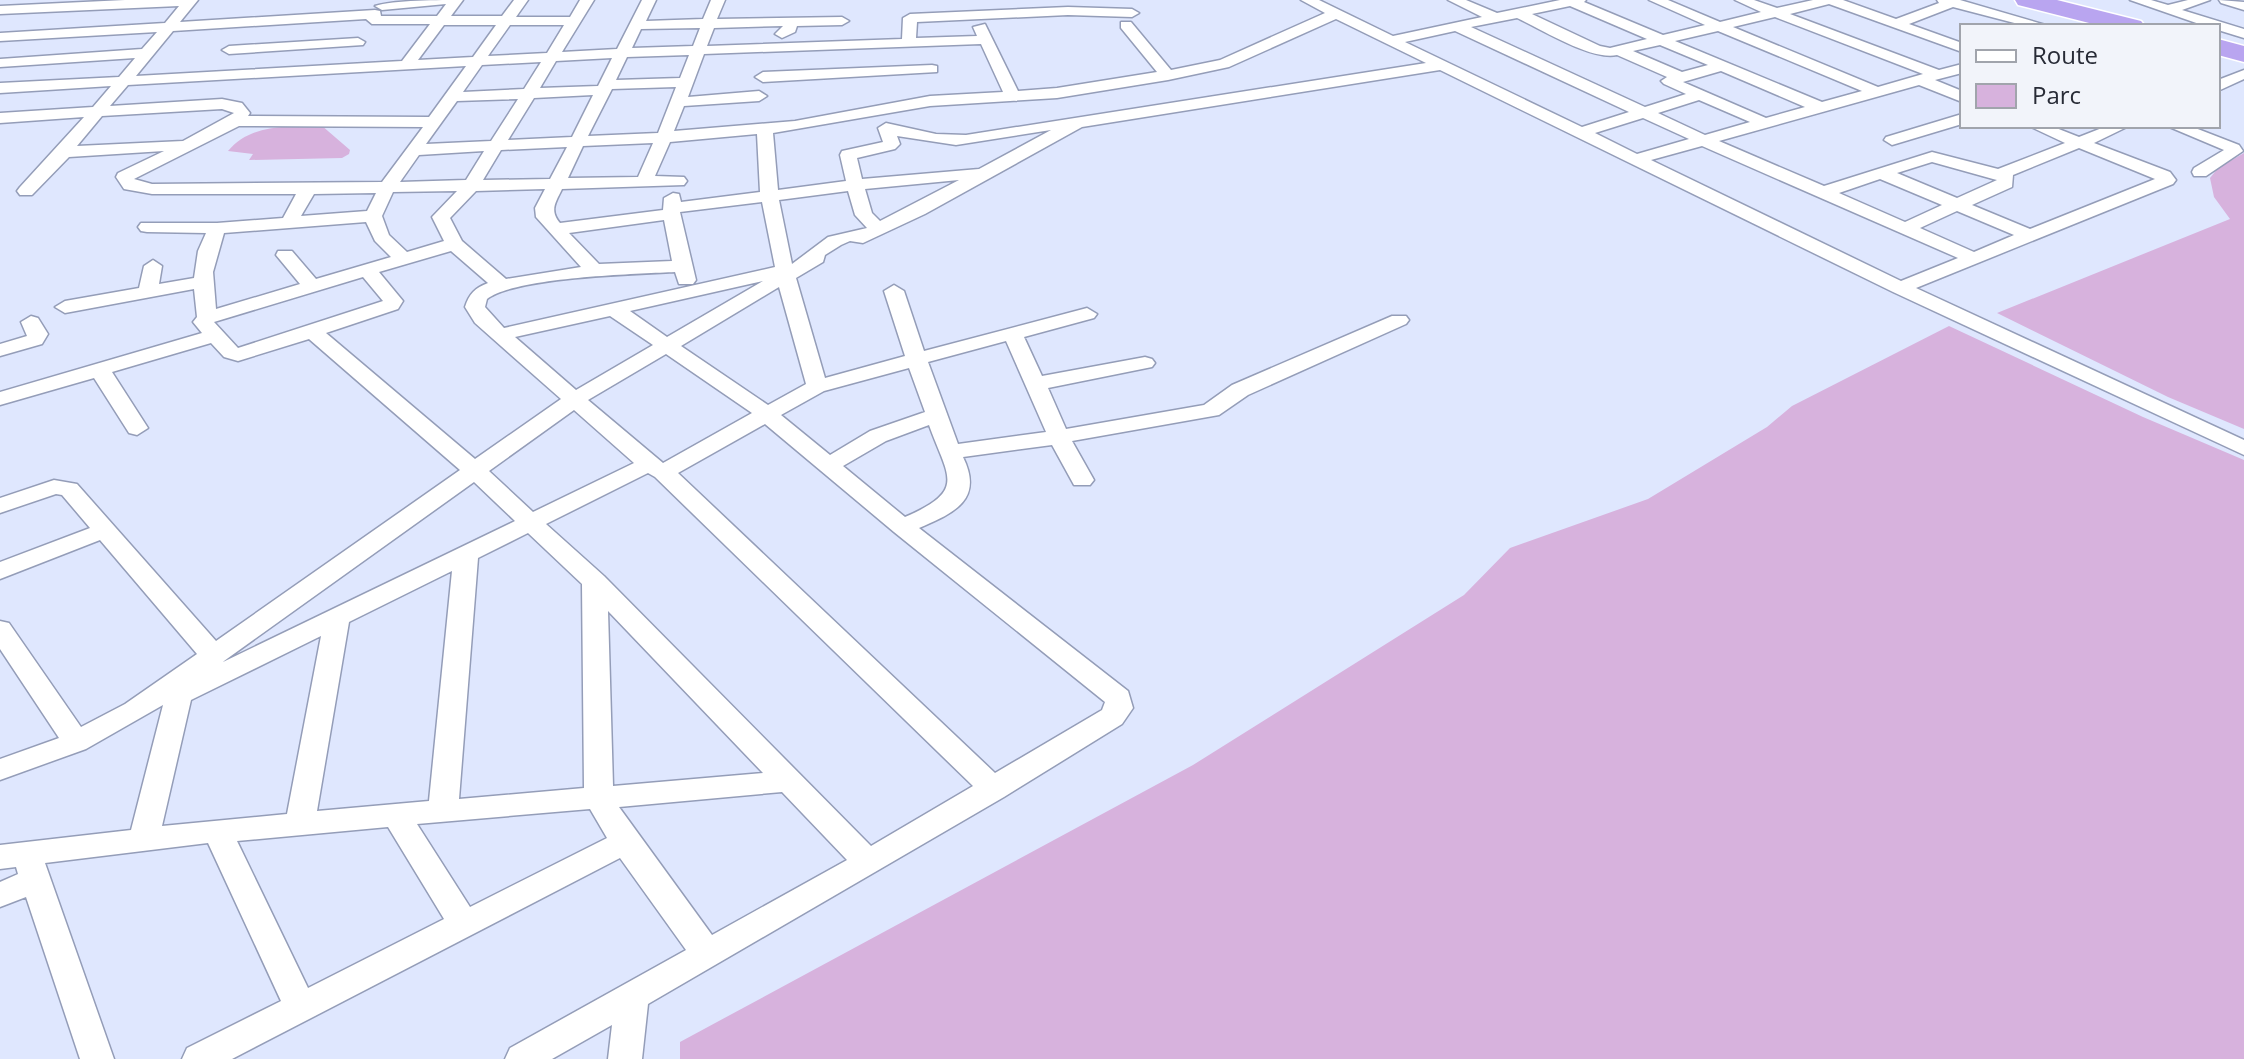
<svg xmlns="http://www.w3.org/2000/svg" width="2244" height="1059" viewBox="0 0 2244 1059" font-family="'Open Sans',sans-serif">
  <rect width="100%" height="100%" fill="#dfe7fe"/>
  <!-- green -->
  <path fill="#d7b2dd" d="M 321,125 L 350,150 L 349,154 L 342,158 L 249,160 L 253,154 L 228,151 C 251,123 288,127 321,125 Z
    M 2244,153 L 2244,429 L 2168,397 L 1997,313 L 2230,219 L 2214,197 L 2210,178 L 2218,168 Z
    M 1949,326 L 2143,417 L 2244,460 L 2244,1059 L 680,1059 L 680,1042 L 1193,765 L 1464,595 L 1510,548 L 1648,499 L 1767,427 L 1792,406 Z"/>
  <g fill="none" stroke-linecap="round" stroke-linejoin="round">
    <defs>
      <path id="minor" d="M 125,0 L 198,0 L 180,22 L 375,10 L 380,11 L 381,16 L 437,16 L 446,4 L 382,10 L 375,6 C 392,0 441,0 463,0 L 451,16 L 502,16 L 514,0 L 528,0 L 516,17 L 570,17 L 580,0 L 594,0 L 562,52 L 617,49 L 642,0 L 656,0 L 646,21 L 703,19 L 711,0 L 725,0 L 717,19 L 842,17 L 849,21 L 842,25 L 797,26 L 795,32 L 782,38 L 775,34 L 783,26 L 714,28 L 707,46 L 902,39 L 903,18 L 910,14 L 1068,7 L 1132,9 L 1139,13 L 1132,17 L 1068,15 L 917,22 L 916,38 L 977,36 L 973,27 L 985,24 L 1018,91 L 1057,88 L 1157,72 L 1121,28 L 1121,22 L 1131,22 L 1171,70 L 1220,60 L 1325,13 L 1301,0 L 1319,0 L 1393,36 L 1482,17 L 1448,0 L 1466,0 L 1497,13 L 1560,0 L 1586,0 L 1584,2 L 1663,35 L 1705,25 L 1649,0 L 1668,0 L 1720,22 L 1761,12 L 1735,0 L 1754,0 L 1777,8 L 1813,0 L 1843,0 L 1896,19 L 1939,3 L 1937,0 L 1960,0 L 2049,26 L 2026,26 L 1953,7 L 1909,24 L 1962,43 L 1962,52 L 1829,4 L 1790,14 L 1939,70 L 1962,64 L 1962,73 L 1935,80 L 1962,91 L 1962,102 L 1919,85 L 1719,141 L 1824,186 L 1932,152 L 1998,169 L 2065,143 L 2029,126 L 2051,126 L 2079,137 L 2107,126 L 2129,126 L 2094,143 L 2170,172 L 2176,180 L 2173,184 L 1916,288 L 2244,440 L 2244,455 L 1893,292 L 1440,70 L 1082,127 L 925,214 L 863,243 L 850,241 L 841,245 L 825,255 L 823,262 L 796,278 L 825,378 L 905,356 L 884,291 L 894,285 L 904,291 L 924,351 L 1087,308 L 1097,314 L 1094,318 L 1024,337 L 1042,376 L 1145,357 L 1152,359 L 1155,363 L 1152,367 L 1048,388 L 1066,429 L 1204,405 L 1232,385 L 1392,316 L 1406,316 L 1409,320 L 1406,324 L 1248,395 L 1219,415 L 1072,441 L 1094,480 L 1090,485 L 1074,485 L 1052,445 L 963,457 C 984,500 954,513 919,528 L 1128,691 L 1133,708 L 1122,724 L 1004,797 L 648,1004 L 642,1059 L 608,1059 L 612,1025 L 552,1059 L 505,1059 L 510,1048 L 686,950 L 620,858 L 232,1059 L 182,1059 L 187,1048 L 281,1001 L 208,843 L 45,863 L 114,1059 L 80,1059 L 26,897 L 0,907 L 0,882 L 18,874 L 16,867 L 0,869 L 0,845 L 131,830 L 163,705 L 86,749 L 0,780 L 0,759 L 59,738 L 0,649 L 0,621 L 9,623 L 81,727 L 125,704 L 197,654 L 100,540 L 0,579 L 0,562 L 90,528 L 62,495 L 56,494 L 0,513 L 0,498 L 54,480 L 77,484 L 216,641 L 460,470 L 309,339 L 238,361 L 224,357 L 211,343 L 112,372 L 148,428 L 137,435 L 129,433 L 94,378 L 0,405 L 0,392 L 202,333 L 193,322 L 197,317 L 194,289 L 65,313 L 55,307 L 65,301 L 139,288 L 144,266 L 153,260 L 162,266 L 159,284 L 194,278 L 198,251 L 206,233 L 147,232 L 141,231 L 138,227 L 141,223 L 217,223 L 283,218 L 296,194 L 152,194 L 124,189 L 116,177 L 118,173 L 164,151 L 69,157 L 32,195 L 20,195 L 17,191 L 20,187 L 84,117 L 0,123 L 0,113 L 93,107 L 111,86 L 0,93 L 0,83 L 119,77 L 135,58 L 0,67 L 0,59 L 142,49 L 157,32 L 0,41 L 0,33 L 165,23 L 179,6 L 0,14 L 0,6 ZM 1570,6 L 1647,39 L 1610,48 L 1600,46 L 1532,14 ZM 1775,17 L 1923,74 L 1878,87 L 1733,27 ZM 1517,18 C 1541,29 1592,61 1617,55 L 1667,77 L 1661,81 L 1664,84 L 1686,94 L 1645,107 L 1471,27 ZM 366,19 L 372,24 L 430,24 L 402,61 L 136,76 L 173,31 ZM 1336,19 L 1426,63 L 966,135 L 936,134 L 886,123 L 878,128 L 883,142 L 842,151 L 840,155 L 846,181 L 778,190 L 773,133 L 930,106 L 1057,98 L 1168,80 L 1229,67 ZM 444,25 L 496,25 L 473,57 L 418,60 ZM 510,25 L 564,25 L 547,53 L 488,56 ZM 700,28 L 693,46 L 632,48 L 641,29 ZM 1455,31 L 1629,112 L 1582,127 L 1405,42 ZM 1718,31 L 1862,91 L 1822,102 L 1675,41 ZM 981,44 L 1003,92 L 930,96 L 795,121 L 674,131 L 684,106 L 759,101 L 767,96 L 759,91 L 688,97 L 704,54 ZM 1660,45 L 1708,65 L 1682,72 L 1633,51 ZM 689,55 L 680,78 L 616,80 L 627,57 ZM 612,58 L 598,86 L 540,88 L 556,61 ZM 541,62 L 524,89 L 463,92 L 482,65 ZM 466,66 L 429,117 L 248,116 L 250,113 L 242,103 L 222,99 L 110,106 L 128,85 ZM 1721,71 L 1805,107 L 1766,118 L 1683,82 ZM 676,87 L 658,133 L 588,136 L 612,89 ZM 593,95 L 572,137 L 508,140 L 534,98 ZM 518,99 L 491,141 L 426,144 L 457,101 ZM 1699,100 L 1750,122 L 1705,135 L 1658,113 ZM 222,109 L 234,113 L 183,141 L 77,146 L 102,116 ZM 1643,118 L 1689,139 L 1637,154 L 1595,133 ZM 239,126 L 423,127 L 382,182 L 152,184 L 134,179 ZM 1051,130 L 979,169 L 862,179 L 857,158 L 895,149 L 900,144 L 897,136 L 956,145 ZM 757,134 L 760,192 L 681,202 L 679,194 L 673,193 L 664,198 L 663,210 L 560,223 C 549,210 556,202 562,189 L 684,185 L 687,181 L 684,177 L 655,176 L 670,142 ZM 653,143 L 638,177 L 568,178 L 583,146 ZM 1702,146 L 1958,258 L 1901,281 L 1651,160 ZM 567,147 L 550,179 L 483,180 L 501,150 ZM 2079,148 L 2155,179 L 2030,229 L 1972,205 L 2012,187 L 2013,175 ZM 484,151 L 466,180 L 400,182 L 419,155 ZM 1932,162 L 1993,179 L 1997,180 L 1957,198 L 1897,173 ZM 1880,179 L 1942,205 L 1905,222 L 1839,193 ZM 959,180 L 880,221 L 872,213 L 865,189 ZM 545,189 L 535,208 L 536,217 L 581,267 L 506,279 L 462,241 L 450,218 L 476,191 ZM 457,191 L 432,217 L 444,241 L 407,252 L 389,235 L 382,216 L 393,192 ZM 848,191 L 855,215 L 867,228 L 828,237 L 792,264 L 779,200 ZM 376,193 L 367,211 L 301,216 L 314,194 ZM 762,202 L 775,267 L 504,328 L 485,307 L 487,299 C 516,277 635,274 675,272 L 679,284 L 693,284 L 696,280 L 680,212 ZM 1957,211 L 2014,235 L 1974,252 L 1920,228 ZM 664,220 L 672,261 L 599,264 L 569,233 ZM 366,222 L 375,241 L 391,257 L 316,279 L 292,251 L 278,251 L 276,255 L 300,284 L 216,309 L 213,272 L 224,233 ZM 451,251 L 488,283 C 475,288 469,294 465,307 L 475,323 L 561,399 L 475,459 L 326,333 L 398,309 L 403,301 L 379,272 ZM 363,277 L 383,301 L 238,348 L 214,322 ZM 763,281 L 667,337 L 630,311 ZM 779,287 L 806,384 L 768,405 L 681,346 ZM 610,316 L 653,345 L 576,390 L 515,337 ZM 1006,341 L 1046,432 L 958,444 L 928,362 ZM 666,354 L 752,413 L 663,463 L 588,400 ZM 909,368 L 925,412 L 870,431 L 830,455 L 781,415 L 824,391 ZM 574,410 L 634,463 L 533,512 L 489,471 ZM 765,424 L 894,532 L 1105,702 L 1102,710 L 995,773 L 678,473 ZM 929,425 C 948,478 967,490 905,517 L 843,466 L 886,441 ZM 648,473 L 655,477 L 973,786 L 871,846 L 604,576 L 546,524 ZM 474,482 L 515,521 L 223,662 L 224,661 ZM 528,533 L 582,584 L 584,788 L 459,799 L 478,558 ZM 452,571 L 429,801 L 317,811 L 349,622 ZM 608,611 L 763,773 L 613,786 ZM 321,636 L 287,814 L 162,826 L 191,700 ZM 782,792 L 847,860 L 712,935 L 619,807 ZM 590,809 L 607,838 L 470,907 L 417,824 ZM 388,827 L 444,919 L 308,988 L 237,841 Z
        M 2130,0 L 2151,0 L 2168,5 L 2188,0 L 2210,0 L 2182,10 L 2244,29 L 2244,38 L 2218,30 L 2218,26 L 2205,26 Z
        M 2219,0 L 2244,2 L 2244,10 L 2221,3 Z
        M 358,38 L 365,42 L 363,45 L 229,54 L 222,50 L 229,46 Z
        M 932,65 L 937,66 L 937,72 L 763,82 L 755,77 L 763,72 Z
        M 2244,70 L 2244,79 L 2218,91 L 2218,80 Z
        M 1962,114 L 1962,124 L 1892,145 L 1884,140 L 1886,137 Z
        M 2167,126 L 2190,126 L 2239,145 L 2243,151 L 2206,176 L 2194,176 L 2192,172 L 2194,168 L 2224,150 Z
        M 31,316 L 38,318 L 48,334 L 42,344 L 0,356 L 0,344 L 27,336 L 21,322 Z"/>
      <path id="motorway" d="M 2015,0 L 2057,0 L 2141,21 L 2145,26 L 2101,26 L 2018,5 Z
        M 2218,39 L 2244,46 L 2244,62 L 2218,55 Z"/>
    </defs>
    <!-- minor casing -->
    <use href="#minor" stroke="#949db8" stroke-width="3"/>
    <!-- motorway casing -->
    <use href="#motorway" stroke="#fff" stroke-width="3"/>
    <!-- minor -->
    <use href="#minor" fill="#fff" fill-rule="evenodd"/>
    <!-- motorway -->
    <use href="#motorway" fill="#b9a5f0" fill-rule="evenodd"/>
  </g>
  <!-- legend -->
  <rect x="1960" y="24" width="260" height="104" fill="#f2f4fa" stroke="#a1a4ac" stroke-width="2"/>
  <rect x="1976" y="50" width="40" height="12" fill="#ffffff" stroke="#a1a4ac" stroke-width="2"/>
  <text x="2032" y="64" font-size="24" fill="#282b36">Route</text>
  <rect x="1976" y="84" width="40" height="24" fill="#d7b2dd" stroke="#a1a4ac" stroke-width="2"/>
  <text x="2032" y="104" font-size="24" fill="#282b36">Parc</text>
</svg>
